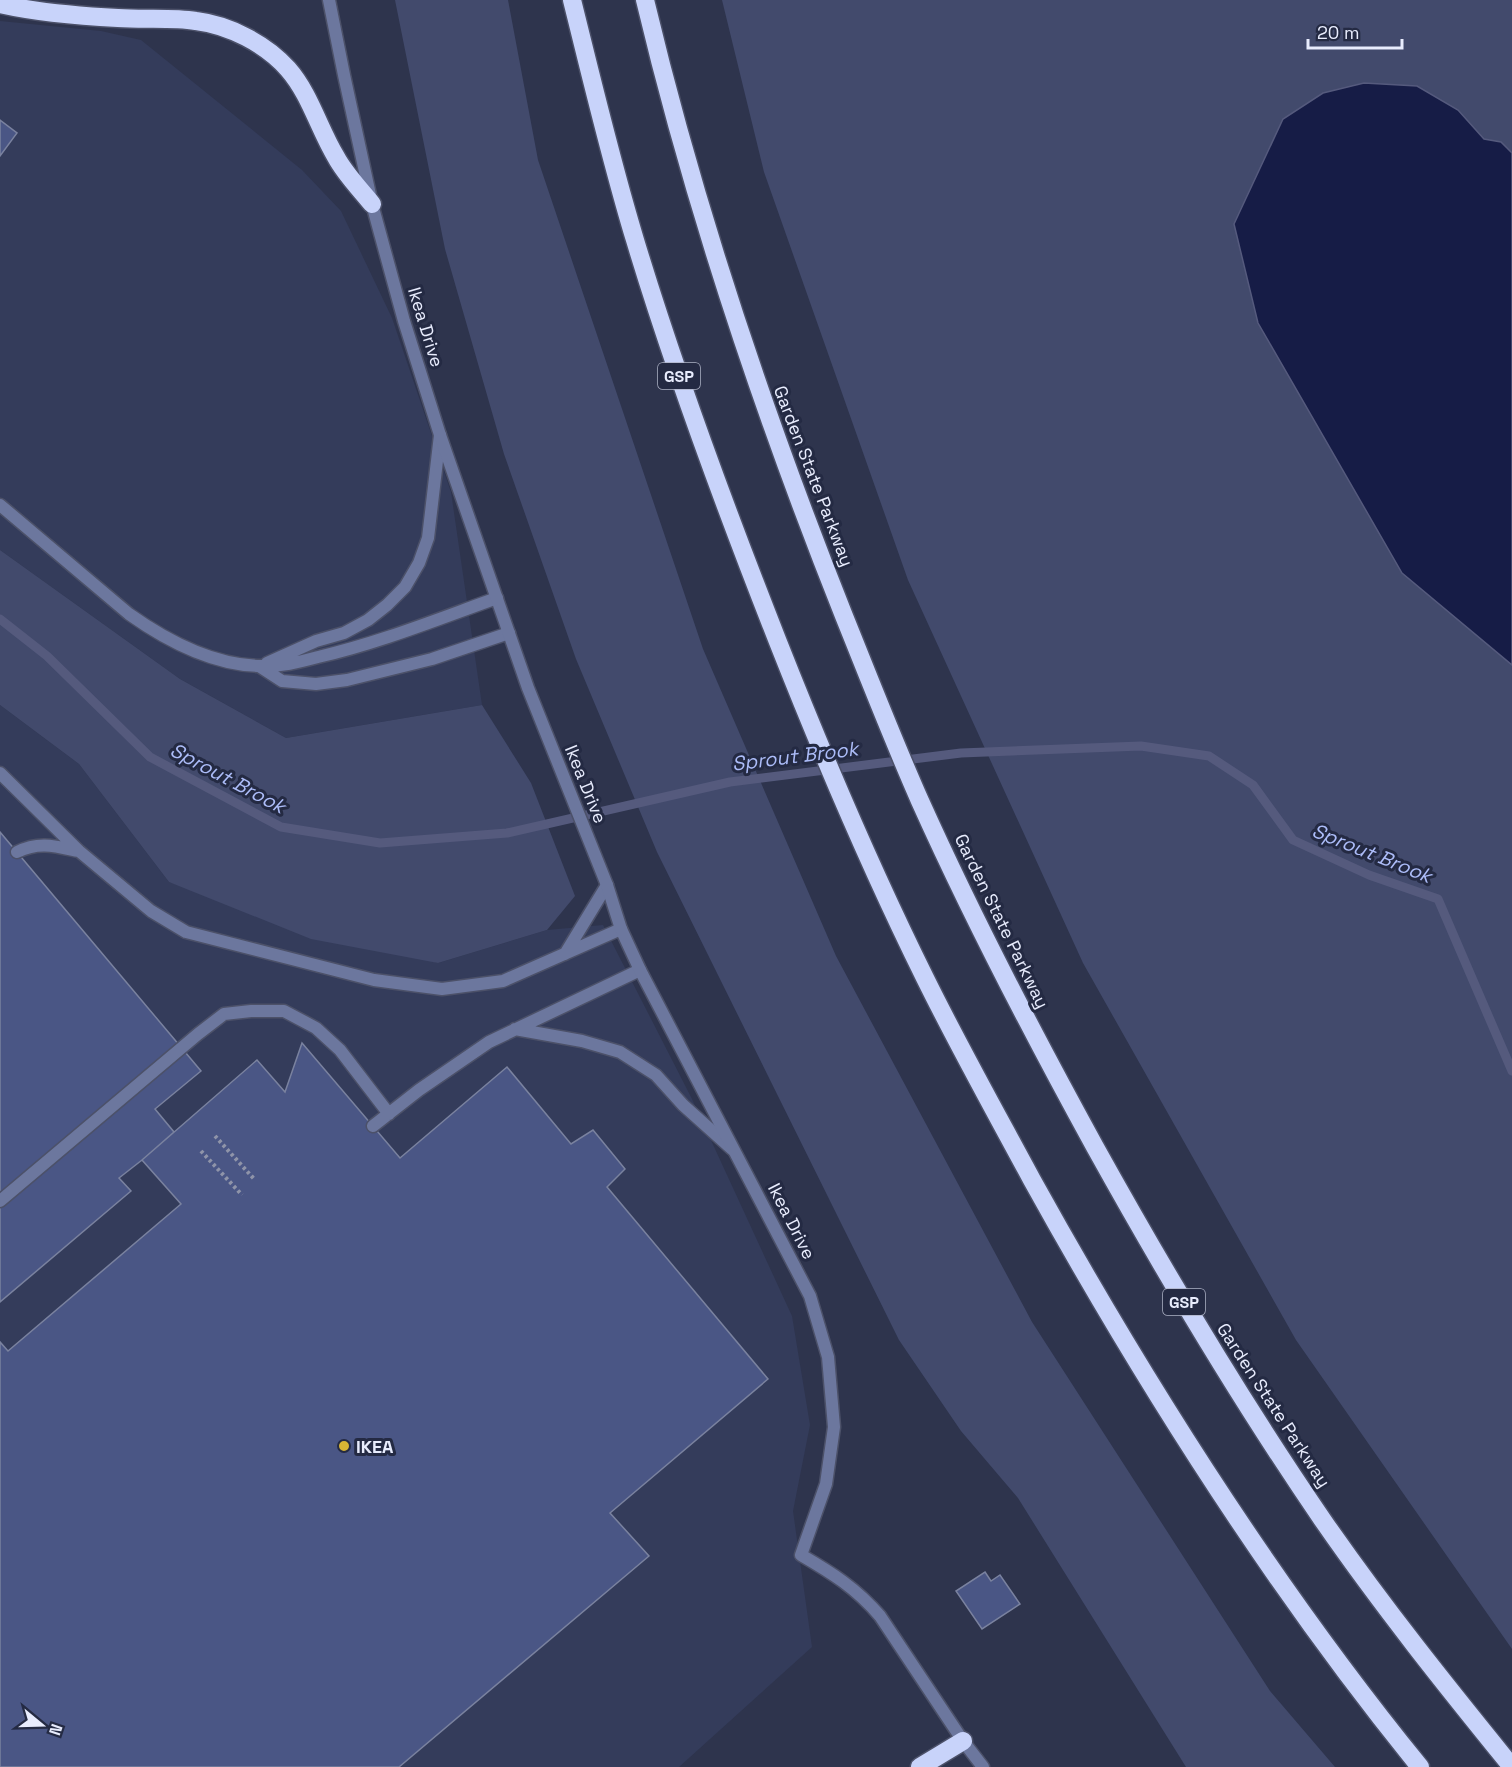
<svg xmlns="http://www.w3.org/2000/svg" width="1512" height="1767" viewBox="0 0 1512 1767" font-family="'Space Grotesk',sans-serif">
  <rect width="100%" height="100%" fill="#2e344d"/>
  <!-- built -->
  <path fill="#343c5b" d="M 0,21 L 101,31 L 141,40 L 302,170 L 341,211 L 392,318 L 451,492 L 482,705 L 286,738 L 180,679 L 0,550 Z
    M 0,705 L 79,764 L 169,882 L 438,963 L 547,930 L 603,925 L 692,1099 L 792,1316 L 810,1425 L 793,1511 L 812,1647 L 679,1767 L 0,1767 Z"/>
  <!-- green -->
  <path fill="#424a6c" d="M 395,0 L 508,0 L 538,160 L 703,649 L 836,956 L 1032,1322 L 1270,1691 L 1335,1767 L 1186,1767 L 1018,1498 L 961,1431 L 899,1340 L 657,852 L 576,659 L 504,454 L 445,249 Z
    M 722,0 L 1512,0 L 1512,1649 L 1296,1340 L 1083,963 L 908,580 L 764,172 Z
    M 0,550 L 180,679 L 286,738 L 482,705 L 531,783 L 575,896 L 547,930 L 438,963 L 311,939 L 169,882 L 79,764 L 0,705 Z"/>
  <!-- water -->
  <path fill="#161c46" stroke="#555a7d" stroke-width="1.5" d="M 1364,83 L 1417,86 L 1458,110 L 1484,139 L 1501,142 L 1512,153 L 1512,665 L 1402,573 L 1258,323 L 1234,224 L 1283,119 L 1323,93 Z"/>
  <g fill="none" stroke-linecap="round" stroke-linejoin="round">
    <!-- stream -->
    <path stroke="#555a7d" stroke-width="9" d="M 0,619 L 47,656 L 150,757 L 281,827 L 380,843 L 507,833 L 730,782 L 961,753 L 1141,746 L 1209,756 L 1253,785 L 1293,840 L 1369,875 L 1438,899 L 1512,1071"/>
  </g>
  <!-- building -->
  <path fill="#4a5685" stroke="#7a829f" stroke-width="1.5" d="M 0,120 L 17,133 L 0,156 Z
    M 0,832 L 201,1071 L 155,1109 L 174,1132 L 142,1160 L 119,1178 L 131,1191 L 0,1302 Z
    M 302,1043 L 400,1158 L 507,1067 L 571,1144 L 593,1130 L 625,1169 L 607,1187 L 768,1379 L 610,1513 L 649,1556 L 399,1767 L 0,1767 L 0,1342 L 8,1351 L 181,1204 L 142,1160 L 257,1060 L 285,1092 Z
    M 985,1572 L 991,1581 L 1000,1575 L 1020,1604 L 982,1629 L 956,1591 Z"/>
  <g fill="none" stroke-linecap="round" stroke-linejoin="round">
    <defs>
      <path id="lane" d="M 0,505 L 129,614 C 167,641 212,665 260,666 C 280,667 299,662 318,657 C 379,643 438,619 497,598
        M 267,663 L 316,641 L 344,633 L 368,620 L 387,605 L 405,587 L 419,563 L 428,538 L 440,435
        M 259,666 L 282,681 L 316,684 L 347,680 L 432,659 L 509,633
        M 0,773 L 79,851 L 151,911 L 186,932 L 374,980 L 442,989 L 503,981 L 621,929
        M 17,852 C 39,841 55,846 78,851
        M 565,954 L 607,885
        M 515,1029 L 582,1041 L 620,1052 L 656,1075 L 683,1105 L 732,1149
        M 373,1126 L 419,1090 L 489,1042 L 640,970
        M 0,1201 L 198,1034 L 224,1014 L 251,1011 L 284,1011 L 316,1028 L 340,1050 L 389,1114"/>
      <path id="street" d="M 329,0 L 344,75 L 372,204 L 404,321 L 440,435 L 528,688 L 607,885 L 621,929 L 640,970 L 810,1296 L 828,1357 L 834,1427 L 826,1484 L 801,1555 C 832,1573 856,1588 880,1616 L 963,1741 L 983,1767"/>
      <path id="highway" d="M 572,0 C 592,80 611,161 635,240 C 676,376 726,510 778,642 C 823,756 871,869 925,978 C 959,1047 996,1113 1032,1180 C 1146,1386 1272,1585 1420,1767
        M 645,0 C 695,210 764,415 844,616 C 869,678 893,740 920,801 C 973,919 1033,1034 1095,1147 C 1166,1275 1241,1401 1324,1522 C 1383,1607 1447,1687 1512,1767
        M 0,4 C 39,13 79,16 118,18 C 144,20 171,17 196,21 C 229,25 266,44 288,69 C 310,94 319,129 336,157 C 345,174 360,189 372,204
        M 920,1767 L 963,1741"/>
    </defs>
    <!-- lane casing -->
    <use href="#lane" stroke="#4c5169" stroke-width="15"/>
    <!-- street casing -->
    <use href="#street" stroke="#4c5169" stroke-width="15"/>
    <!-- highway casing -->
    <use href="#highway" stroke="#4c5169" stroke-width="21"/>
    <!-- path -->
    <path stroke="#8f94a9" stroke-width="4" stroke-dasharray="3 3" stroke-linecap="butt" d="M 215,1136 L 255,1180
      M 201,1151 L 242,1195"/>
    <!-- lane -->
    <use href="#lane" stroke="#6c779e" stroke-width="12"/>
    <!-- street -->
    <use href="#street" stroke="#6c779e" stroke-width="12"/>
    <!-- highway -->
    <use href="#highway" stroke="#c8d3fa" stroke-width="18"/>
  </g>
  <!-- markers -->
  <circle fill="#d7b434" stroke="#242a43" stroke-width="2" cx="344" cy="1446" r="6"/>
  <g text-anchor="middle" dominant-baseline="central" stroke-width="6" stroke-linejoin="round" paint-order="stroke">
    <!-- shield labels -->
    <g fill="#242a43" stroke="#adb2c5" stroke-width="1.5">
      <rect x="658" y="363" width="42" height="26" rx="4.5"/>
      <rect x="1163" y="1289" width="42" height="26" rx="4.5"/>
    </g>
    <g font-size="16" font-weight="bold" fill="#e8ecfd">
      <text x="679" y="376">GSP</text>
      <text x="1184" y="1302">GSP</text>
    </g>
    <!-- street labels -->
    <g font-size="18" fill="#e8ecfd" stroke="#242a43">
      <text transform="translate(426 327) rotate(73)">Ikea Drive</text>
      <text transform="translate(814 476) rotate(69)">Garden State Parkway</text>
      <text transform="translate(586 784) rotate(68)">Ikea Drive</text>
      <text transform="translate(1002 921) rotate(64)">Garden State Parkway</text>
      <text transform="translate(792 1221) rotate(63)">Ikea Drive</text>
      <text transform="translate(1274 1405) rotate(57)">Garden State Parkway</text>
    </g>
    <!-- poi labels -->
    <g font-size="18" font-weight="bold" fill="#e8ecfd" stroke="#242a43" text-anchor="start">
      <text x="356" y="1446">IKEA</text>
    </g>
    <!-- water labels -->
    <g font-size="20" font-style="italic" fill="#acbcf8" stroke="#242a43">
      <text transform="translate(795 756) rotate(-7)">Sprout Brook</text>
      <text transform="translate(228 778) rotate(28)">Sprout Brook</text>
      <text transform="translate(1372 853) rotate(22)">Sprout Brook</text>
    </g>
  </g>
  <!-- north arrow -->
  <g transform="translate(42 1725) rotate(109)" stroke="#242a43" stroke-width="4.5" paint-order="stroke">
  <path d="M0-4.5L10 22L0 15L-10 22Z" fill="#e8ecfd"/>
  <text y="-9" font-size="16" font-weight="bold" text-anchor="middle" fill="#e8ecfd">N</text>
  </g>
  <!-- scale -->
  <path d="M1308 39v9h94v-9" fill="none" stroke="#e8ecfd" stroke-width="3"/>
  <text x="1317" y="39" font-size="18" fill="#e8ecfd" stroke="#242a43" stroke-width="4.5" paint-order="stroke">20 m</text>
</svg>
